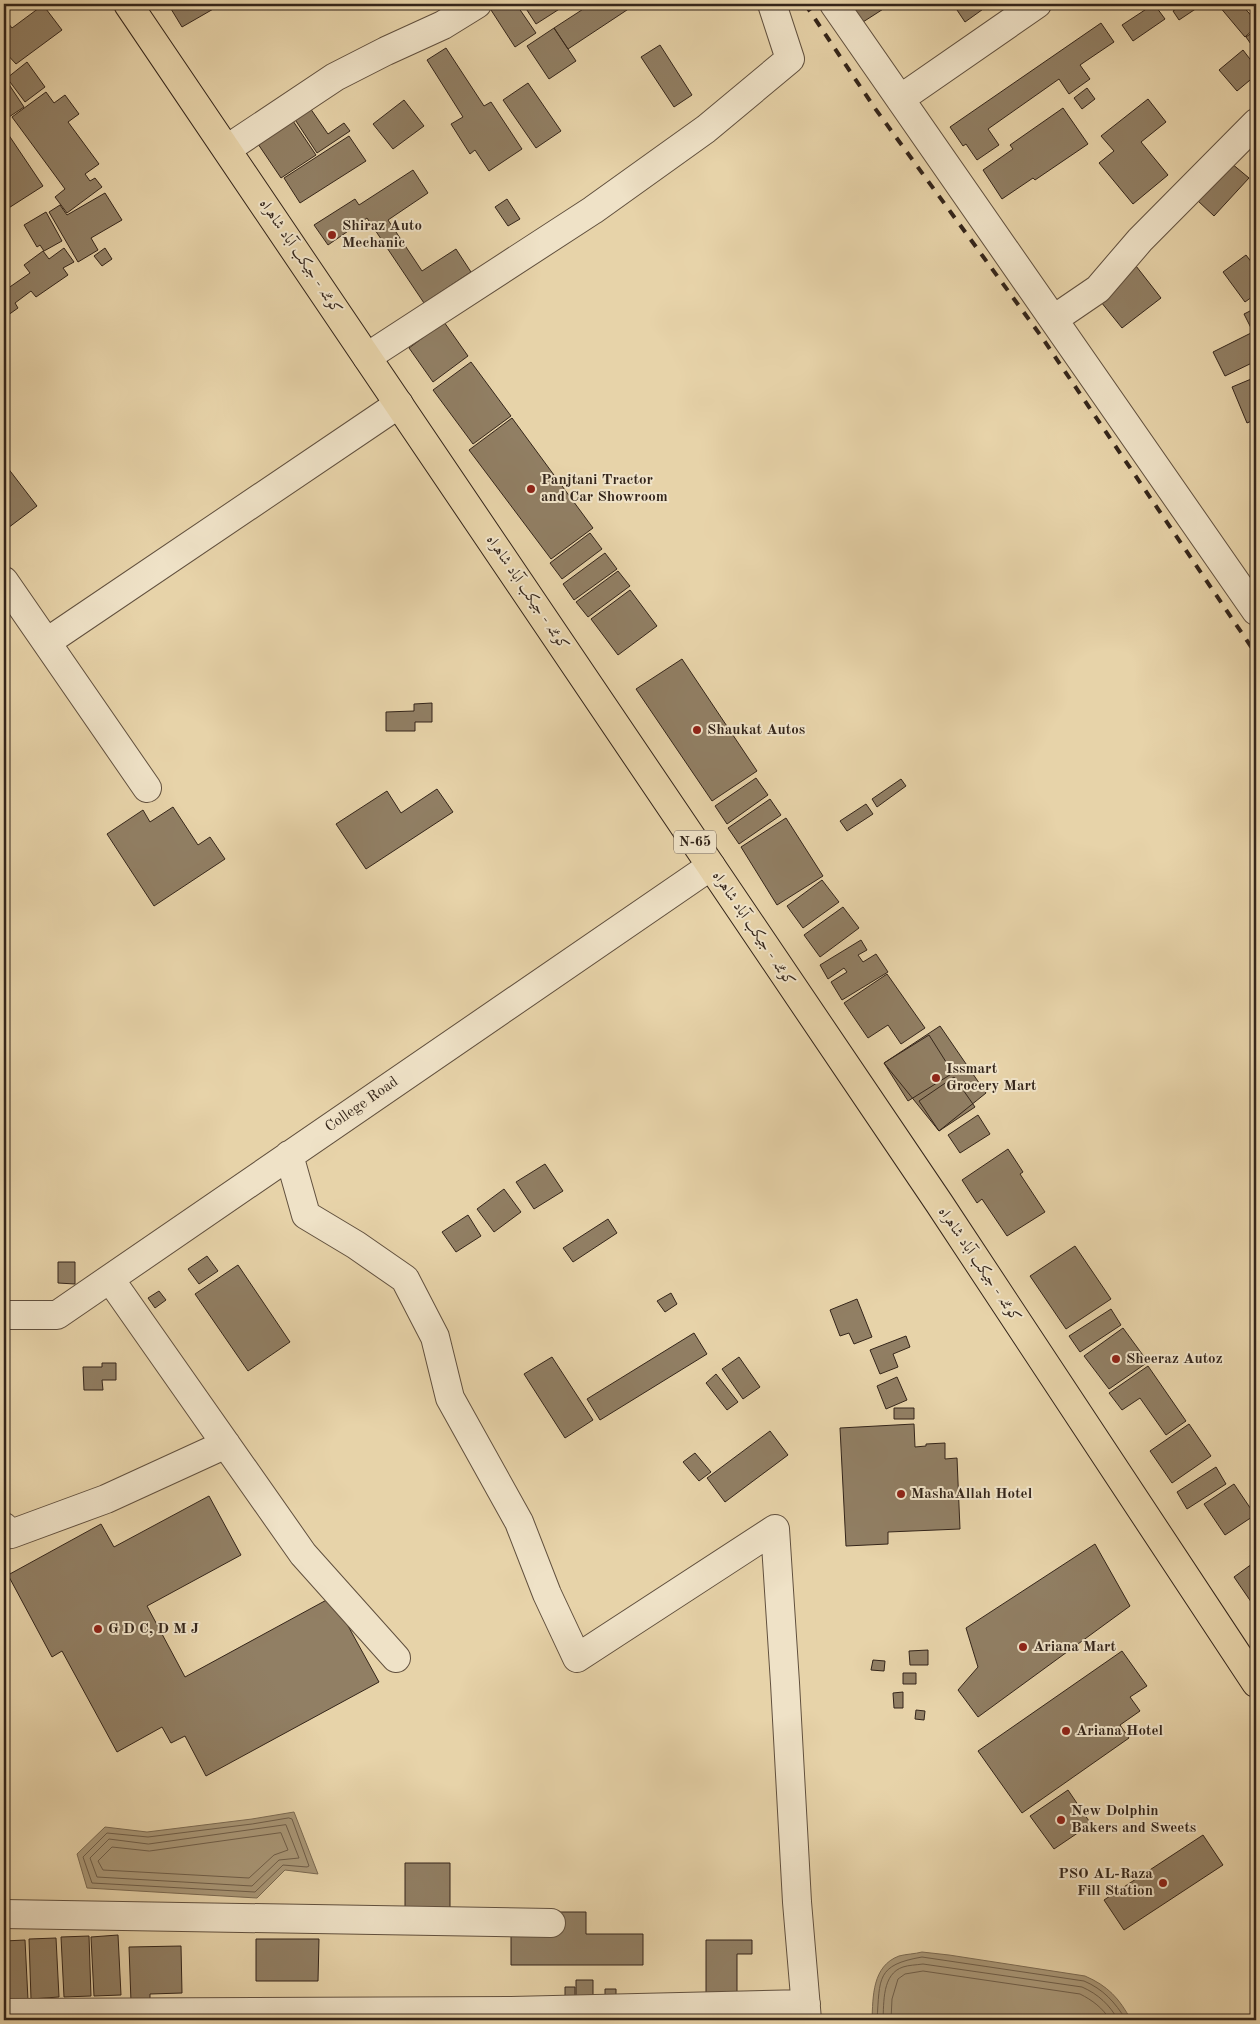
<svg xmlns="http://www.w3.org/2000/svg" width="1260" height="2024" viewBox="0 0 1260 2024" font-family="'Old Standard TT',Amiri,serif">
  <rect width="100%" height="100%" fill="#e7d3a9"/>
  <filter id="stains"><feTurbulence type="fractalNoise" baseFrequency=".004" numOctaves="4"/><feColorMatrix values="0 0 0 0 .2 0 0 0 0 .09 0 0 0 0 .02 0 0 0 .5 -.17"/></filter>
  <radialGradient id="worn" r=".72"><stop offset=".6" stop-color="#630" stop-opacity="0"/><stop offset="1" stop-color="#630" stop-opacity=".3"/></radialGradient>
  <!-- water -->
  <path fill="#aa9878" stroke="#7b6a52" d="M 294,1812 L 318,1874 L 285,1870 L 257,1898 L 87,1888 L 77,1854 L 105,1827 L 147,1832 L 252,1819 Z
    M 922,1952 L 949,1955 L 1085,1976 C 1108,1986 1119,1998 1131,2020 L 872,2020 C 873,1997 872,1966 899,1956 C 906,1954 915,1954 922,1952 Z"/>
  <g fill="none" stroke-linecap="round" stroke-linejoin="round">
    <!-- shore -->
    <path stroke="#6f5e49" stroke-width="1" d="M 289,1818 L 292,1819 L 309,1866 L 307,1867 L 283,1865 L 255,1892 L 92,1883 L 83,1857 L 107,1833 L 148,1837 L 252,1824 Z
      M 286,1825 L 299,1858 L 279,1860 L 252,1886 L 97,1877 L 90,1858 L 109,1839 L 148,1844 Z
      M 281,1833 L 288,1850 L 274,1855 L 249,1878 L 103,1870 L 98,1861 L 112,1847 L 149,1851 Z
      M 877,2020 C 880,1978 876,1965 922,1957 L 1084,1981 C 1103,1989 1115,2002 1126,2020
      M 883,2020 C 884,2002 882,1974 903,1967 C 909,1965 916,1965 923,1964 L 1082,1987 C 1098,1994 1110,2005 1118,2020
      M 891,2020 L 892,1999 L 898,1979 L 905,1974 L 923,1971 L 1080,1994 C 1092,2000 1103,2008 1110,2020"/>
  </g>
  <!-- building -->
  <path fill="#917f64" stroke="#34251a" d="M 168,4 L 213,4 L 215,8 L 182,27 Z
    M 500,4 L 516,4 L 536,33 L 515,47 L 491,10 Z
    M 523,4 L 559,4 L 561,8 L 536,24 Z
    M 591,4 L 636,4 L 568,49 L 554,28 Z
    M 851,4 L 891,4 L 863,22 Z
    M 953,4 L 984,4 L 986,7 L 965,22 Z
    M 1154,4 L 1165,19 L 1133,41 L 1122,25 Z
    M 1184,4 L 1195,4 L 1197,8 L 1179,20 L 1173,11 Z
    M 1214,4 L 1241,4 L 1256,21 L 1256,27 L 1245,37 L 1219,6 L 1217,8 Z
    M 43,5 L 62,30 L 16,64 L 4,51 L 4,18 L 12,28 Z
    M 1101,23 L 1114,42 L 1080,65 L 1090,79 L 1069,94 L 1059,79 L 988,129 L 999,145 L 977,160 L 966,144 L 963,146 L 950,127 Z
    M 554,28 L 576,61 L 549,79 L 527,46 Z
    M 1256,30 L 1256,49 L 1255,50 L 1246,37 Z
    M 660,45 L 692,95 L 674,107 L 641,57 Z
    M 446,48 L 484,106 L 491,102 L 522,149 L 489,171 L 475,150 L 470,154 L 451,124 L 463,117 L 427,60 Z
    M 1243,50 L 1256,67 L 1256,75 L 1237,91 L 1219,70 Z
    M 27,62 L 45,87 L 25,102 L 7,78 Z
    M 6,80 L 24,107 L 9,117 L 4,108 L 4,81 Z
    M 528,83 L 561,131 L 536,148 L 503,100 Z
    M 1087,88 L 1095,99 L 1082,109 L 1074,98 Z
    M 46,92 L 54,103 L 65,95 L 79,114 L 68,122 L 99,164 L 85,174 L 90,181 L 95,178 L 102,187 L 67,213 L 55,197 L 65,189 L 12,117 Z
    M 1148,99 L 1166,122 L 1141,142 L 1168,175 L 1133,204 L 1099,163 L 1114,151 L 1101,136 Z
    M 404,100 L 424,126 L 393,149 L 373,124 Z
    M 310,108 L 328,134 L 344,123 L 350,131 L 317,153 L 294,118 Z
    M 1063,108 L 1088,144 L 1035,180 L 1033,178 L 1002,199 L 983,170 L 1013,149 L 1010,145 Z
    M 293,121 L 316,155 L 281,178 L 258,144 Z
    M 4,128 L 43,186 L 4,211 Z
    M 349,136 L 366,161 L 300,203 L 284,178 Z
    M 1231,163 L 1249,178 L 1214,216 L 1197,200 Z
    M 413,170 L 428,193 L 388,220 L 422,271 L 456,249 L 471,272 L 424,303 L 367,218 L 328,245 L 314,225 L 355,199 L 359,205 Z
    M 105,193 L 122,220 L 91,238 L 98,250 L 78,262 L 49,212 L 60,205 L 67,215 Z
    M 507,199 L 520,219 L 508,226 L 495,207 Z
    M 46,212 L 62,241 L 44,251 L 40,245 L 37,247 L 24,225 Z
    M 64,248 L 74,262 L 63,268 L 68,275 L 36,297 L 31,291 L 15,303 L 18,308 L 4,318 L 4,291 L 30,273 L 24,265 L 43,251 L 49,259 Z
    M 105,248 L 112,259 L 102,266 L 94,256 Z
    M 1246,255 L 1256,268 L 1256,294 L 1245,302 L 1223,272 Z
    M 1136,266 L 1161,298 L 1122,328 L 1097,297 Z
    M 1256,308 L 1256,361 L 1225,376 L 1213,352 L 1253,332 L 1244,314 Z
    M 444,322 L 468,356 L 433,382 L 409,348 Z
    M 471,362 L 511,416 L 473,444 L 433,390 Z
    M 1256,377 L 1256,419 L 1247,423 L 1232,387 Z
    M 512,418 L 593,528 L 551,559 L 469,450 Z
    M 4,463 L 37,506 L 4,531 Z
    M 590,533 L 602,549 L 562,579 L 550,563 Z
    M 605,553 L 617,569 L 574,600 L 563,584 Z
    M 618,571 L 630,586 L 588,617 L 576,602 Z
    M 630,590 L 657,626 L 618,655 L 591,619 Z
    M 682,659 L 757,771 L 712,801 L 636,689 Z
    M 432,703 L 432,722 L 415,722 L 415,731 L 386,731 L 386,712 L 414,711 L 414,704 Z
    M 756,778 L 768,795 L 727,824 L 715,806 Z
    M 901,779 L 906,786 L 877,807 L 872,799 Z
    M 437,789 L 453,812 L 366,869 L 336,824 L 387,791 L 401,813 Z
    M 770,799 L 781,815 L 739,844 L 728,828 Z
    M 866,804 L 873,814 L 847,831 L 840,821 Z
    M 173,807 L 198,845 L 210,837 L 225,859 L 154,906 L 107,834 L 143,810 L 150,822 Z
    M 786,818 L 823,876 L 777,905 L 741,847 Z
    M 822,880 L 839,902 L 803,928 L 787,906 Z
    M 843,907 L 859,928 L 820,957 L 804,935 Z
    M 861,940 L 867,950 L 858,955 L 863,962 L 876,954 L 888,972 L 842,1000 L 831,982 L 847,972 L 844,968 L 828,979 L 820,965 Z
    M 887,974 L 925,1028 L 901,1044 L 888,1025 L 868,1038 L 844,1003 Z
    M 940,1026 L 986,1093 L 939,1131 L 884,1063 Z
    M 929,1035 L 953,1073 L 908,1101 L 884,1063 Z
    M 954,1077 L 975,1107 L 939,1131 L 919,1101 Z
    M 978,1115 L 990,1134 L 960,1153 L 948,1135 Z
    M 1008,1149 L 1023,1172 L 1020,1174 L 1045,1212 L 1007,1236 L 982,1199 L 977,1203 L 962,1180 Z
    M 545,1164 L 563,1191 L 534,1209 L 516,1182 Z
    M 504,1189 L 521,1212 L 494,1232 L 477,1209 Z
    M 468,1215 L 481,1236 L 456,1252 L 442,1232 Z
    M 608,1219 L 617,1233 L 573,1262 L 563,1248 Z
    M 1075,1246 L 1111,1299 L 1066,1329 L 1030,1276 Z
    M 207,1256 L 218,1271 L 199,1284 L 188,1269 Z
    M 58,1262 L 75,1262 L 75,1284 L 58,1283 Z
    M 238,1265 L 290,1342 L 248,1371 L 195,1294 Z
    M 159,1291 L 166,1300 L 155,1308 L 148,1298 Z
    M 671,1293 L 677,1304 L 665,1312 L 657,1301 Z
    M 857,1299 L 872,1337 L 854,1344 L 849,1333 L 840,1336 L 830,1310 Z
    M 1111,1309 L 1121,1325 L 1080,1352 L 1069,1336 Z
    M 1123,1328 L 1148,1362 L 1109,1389 L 1084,1356 Z
    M 694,1333 L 707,1354 L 600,1420 L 587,1399 Z
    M 906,1336 L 910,1347 L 893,1354 L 898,1367 L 880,1374 L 870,1350 Z
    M 552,1357 L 593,1420 L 565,1438 L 524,1374 Z
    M 739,1357 L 760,1387 L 743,1399 L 722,1369 Z
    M 102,1363 L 116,1363 L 116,1380 L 102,1380 L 103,1390 L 84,1390 L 83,1367 L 102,1367 Z
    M 1148,1366 L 1186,1421 L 1166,1435 L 1140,1398 L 1122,1410 L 1109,1393 Z
    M 716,1374 L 738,1402 L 727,1410 L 706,1383 Z
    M 897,1377 L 907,1400 L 886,1409 L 877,1386 Z
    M 894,1408 L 914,1408 L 914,1419 L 894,1419 Z
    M 914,1424 L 915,1447 L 926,1446 L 926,1444 L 945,1443 L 945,1459 L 957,1458 L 960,1529 L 888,1532 L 888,1544 L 846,1546 L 840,1428 Z
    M 1189,1424 L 1211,1456 L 1172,1483 L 1150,1451 Z
    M 770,1431 L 788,1455 L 725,1502 L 707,1478 Z
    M 695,1453 L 711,1472 L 699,1481 L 683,1462 Z
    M 1216,1467 L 1226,1484 L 1187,1509 L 1177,1492 Z
    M 1234,1484 L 1255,1515 L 1225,1535 L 1204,1504 Z
    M 209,1496 L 241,1555 L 147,1606 L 185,1677 L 332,1597 L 379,1682 L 206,1776 L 185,1736 L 171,1743 L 162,1727 L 117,1752 L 62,1651 L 52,1657 L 8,1575 L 101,1524 L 114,1547 Z
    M 1095,1544 L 1130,1606 L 978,1717 L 958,1690 L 978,1667 L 966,1628 Z
    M 1256,1561 L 1256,1609 L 1234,1577 Z
    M 928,1650 L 928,1665 L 910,1665 L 909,1651 Z
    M 1122,1651 L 1147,1686 L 1130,1697 L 1140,1711 L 1120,1725 L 1129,1738 L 1022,1813 L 978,1751 Z
    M 873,1660 L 885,1661 L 884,1671 L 871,1670 Z
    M 903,1673 L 916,1673 L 916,1684 L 903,1684 Z
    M 903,1692 L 903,1708 L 894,1708 L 893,1693 Z
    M 916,1710 L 925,1711 L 924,1720 L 915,1719 Z
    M 1068,1790 L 1091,1824 L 1054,1849 L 1030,1816 Z
    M 1203,1835 L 1223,1865 L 1124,1930 L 1104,1900 Z
    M 405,1863 L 450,1863 L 450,1914 L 405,1914 Z
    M 558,1912 L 586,1912 L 586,1934 L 643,1934 L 643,1965 L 511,1965 L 511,1934 Z
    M 118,1935 L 121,1995 L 94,1996 L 91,1937 Z
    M 89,1936 L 91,1996 L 64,1997 L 61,1937 Z
    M 56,1938 L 59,1997 L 31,1999 L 29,1939 Z
    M 256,1939 L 319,1939 L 318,1981 L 256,1981 Z
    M 25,1940 L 28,2000 L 4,2001 L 4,1941 Z
    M 706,1940 L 752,1940 L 752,1954 L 737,1954 L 737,1994 L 706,1994 Z
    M 181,1946 L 182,1993 L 150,1994 L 150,2001 L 131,2002 L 129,1947 Z
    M 576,1980 L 593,1980 L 593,1999 L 576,1999 Z
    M 565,1987 L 575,1987 L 575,2000 L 565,2000 Z
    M 605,1989 L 616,1989 L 616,1997 L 605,1997 Z"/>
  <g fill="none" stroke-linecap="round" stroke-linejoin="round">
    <defs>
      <path id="minor" d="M 834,4 L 1256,611
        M 900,99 L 1037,4
        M 227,149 L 335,77 L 386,51 L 443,25 L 477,4
        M 1054,319 L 1098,289 L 1140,240 L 1256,123
        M 367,357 L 593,210 L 706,129 L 790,59 L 772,4
        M 4,581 L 147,788
        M 47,642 L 399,404
        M 289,1155 L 306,1215 L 356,1245 L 405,1279 L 435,1337 L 450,1398 L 519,1522 L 547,1594 L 577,1658 L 775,1529 L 785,1683 L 797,1902 L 807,2020
        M 110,1279 L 303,1554 L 396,1658
        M 4,1315 L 57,1315 L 711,866
        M 4,1527 L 11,1534 L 106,1499 L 226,1444
        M 4,1914 L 551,1923
        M 4,2013 L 511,2011 L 806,2004"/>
      <path id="highway" d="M 128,4 L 939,1203 L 1256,1683"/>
    </defs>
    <!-- minor casing -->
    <use href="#minor" stroke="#61503e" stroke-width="30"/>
    <!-- highway casing -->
    <use href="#highway" stroke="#34251a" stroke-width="30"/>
    <!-- minor -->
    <use href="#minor" stroke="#efe2c7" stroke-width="28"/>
    <!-- highway -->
    <use href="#highway" stroke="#e7d3a9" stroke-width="28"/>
    <!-- rail -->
    <path stroke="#34251a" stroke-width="4" stroke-dasharray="9 9" stroke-linecap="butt" d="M 805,4 L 874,107 L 1041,336 L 1256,654"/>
  </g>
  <!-- markers -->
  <g fill="#8f2418" stroke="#efe2c7" stroke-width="2">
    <circle cx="332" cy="235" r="5"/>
    <circle cx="531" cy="489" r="5"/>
    <circle cx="697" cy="730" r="5"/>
    <circle cx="936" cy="1078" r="5"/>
    <circle cx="1116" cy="1359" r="5"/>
    <circle cx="901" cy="1494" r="5"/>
    <circle cx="98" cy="1629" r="5"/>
    <circle cx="1023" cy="1647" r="5"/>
    <circle cx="1066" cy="1731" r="5"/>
    <circle cx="1061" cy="1820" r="5"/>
    <circle cx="1163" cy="1883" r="5"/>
  </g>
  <g text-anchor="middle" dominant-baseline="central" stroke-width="4" stroke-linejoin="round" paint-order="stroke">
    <!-- shield labels -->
    <rect fill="#efe2c7" stroke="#6c5e4e" stroke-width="1" x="674" y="830.5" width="42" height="23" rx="4"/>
    <g font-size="14" font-weight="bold" fill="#34251a">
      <text x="695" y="842">N-65</text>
    </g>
    <!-- poi labels -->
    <g font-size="15" font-weight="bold" fill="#34251a" stroke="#efe2c7" text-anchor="start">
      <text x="342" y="226">Shiraz Auto<tspan x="342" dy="17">Mechanic</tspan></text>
      <text x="541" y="480">Panjtani Tractor<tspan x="541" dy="17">and Car Showroom</tspan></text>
      <text x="707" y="730">Shaukat Autos</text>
      <text x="946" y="1069">Issmart<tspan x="946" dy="17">Grocery Mart</tspan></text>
      <text x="1126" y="1359">Sheeraz Autoz</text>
      <text x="911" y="1494">MashaAllah Hotel</text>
      <text x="108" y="1629">G D C, D M J</text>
      <text x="1033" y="1647">Ariana Mart</text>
      <text x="1076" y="1731">Ariana Hotel</text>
      <text x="1071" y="1811">New Dolphin<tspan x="1071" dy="17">Bakers and Sweets</tspan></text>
      <text x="1153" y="1874" text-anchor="end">PSO AL-Raza<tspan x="1153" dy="17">Fill Station</tspan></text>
    </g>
    <!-- street labels -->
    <g font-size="15" fill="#34251a" stroke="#efe2c7">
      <text transform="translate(300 257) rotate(56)">کوئٹہ - جیکب آباد شاہراہ</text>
      <text transform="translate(527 593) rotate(56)">کوئٹہ - جیکب آباد شاہراہ</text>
      <text transform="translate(753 929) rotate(56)">کوئٹہ - جیکب آباد شاہراہ</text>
      <text transform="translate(362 1105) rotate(-35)">College Road</text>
      <text transform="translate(979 1265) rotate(56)">کوئٹہ - جیکب آباد شاہراہ</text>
    </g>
  </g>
  <!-- margin -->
  <rect width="1260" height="2024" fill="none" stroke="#e7d3a9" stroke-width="20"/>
  <rect x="5" y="5" width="1250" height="2014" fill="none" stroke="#34251a" stroke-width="2.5"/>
  <rect x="10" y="10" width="1240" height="2004" fill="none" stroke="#34251a"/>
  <rect width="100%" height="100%" filter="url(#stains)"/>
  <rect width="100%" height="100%" fill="url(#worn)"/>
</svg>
